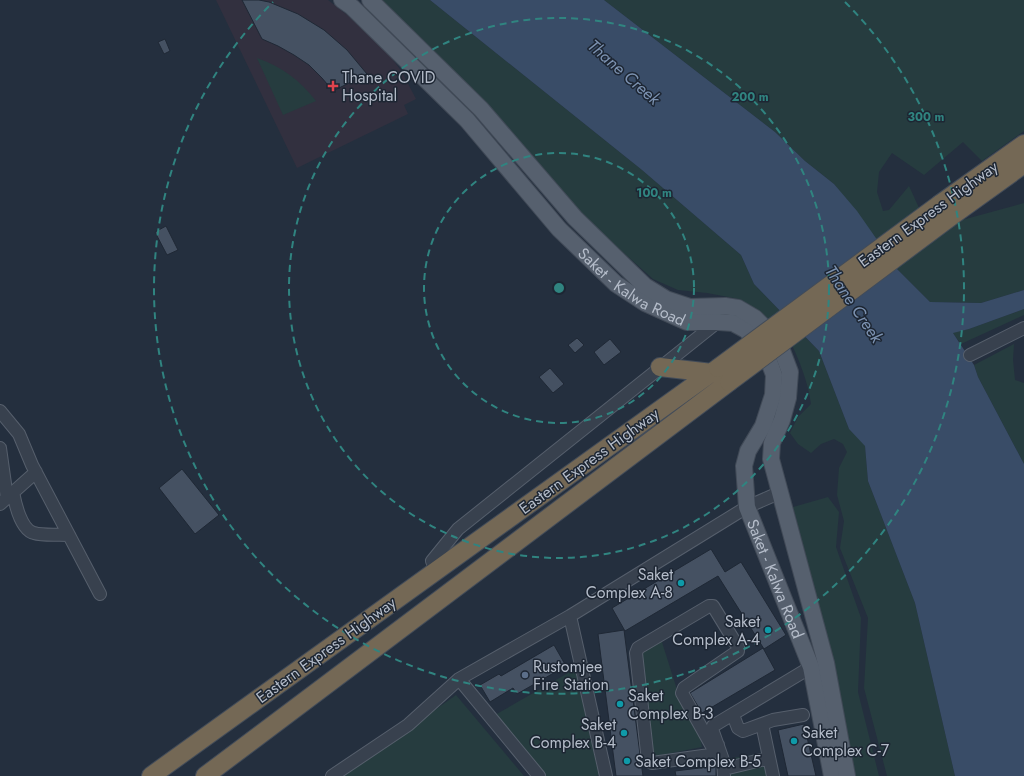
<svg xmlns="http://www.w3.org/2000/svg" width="1024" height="776" viewBox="0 0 1024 776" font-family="Jost,sans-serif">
  <rect width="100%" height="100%" fill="#242f3e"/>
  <!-- medical -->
  <path fill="#32303f" d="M 216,0 L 328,0 L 351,18 L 385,49 L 402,72 L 416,99 L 404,105 L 408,114 L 297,168 Z"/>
  <!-- green -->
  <path fill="#263c3f" d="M 377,0 L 430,0 L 642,170 L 741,255 L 754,284 L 781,312 L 769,321 L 757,311 L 739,299 L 707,293 L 678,290 L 653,279 L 582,216 Z
    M 604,0 L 1024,0 L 1024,131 L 982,161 L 963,142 L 924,175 L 892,153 L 879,172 L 877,192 L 883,211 L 889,210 L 909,186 L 920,210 L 878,241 L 834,184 L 805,161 L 775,132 Z
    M 257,58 C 282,67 300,80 316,101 L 283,115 Z
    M 1024,203 L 1024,290 L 981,303 L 930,302 L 896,268 L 951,223 Z
    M 1024,309 L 1024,315 L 961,344 L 952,332 L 969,329 Z
    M 801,333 L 819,351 L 849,429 L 865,445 L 868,481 L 915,603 L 955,776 L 887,776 L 864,688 L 868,618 L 840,548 L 844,521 L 837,495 L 839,468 L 847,452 L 843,444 L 834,439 L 821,444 L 811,453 L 798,444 L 790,433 L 798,417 L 811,404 C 808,382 800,362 790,341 Z
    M 1014,344 L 1013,360 L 1015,380 L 1024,383 L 1024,464 L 978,377 L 974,365 Z
    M 828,497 L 839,512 L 836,547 L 861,618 L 858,692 L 879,776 L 854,776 L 832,656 L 793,507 Z
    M 661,639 L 679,696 L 700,736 L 702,747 L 651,757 L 642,653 Z
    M 575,669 L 599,775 L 596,776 L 544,776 L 495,715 Z
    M 456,695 L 524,776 L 342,776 Z
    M 764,753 L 769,776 L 729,776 L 725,759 Z"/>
  <!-- water -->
  <path fill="#394c67" d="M 430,0 L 604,0 L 775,132 L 805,161 L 834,184 L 857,211 L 878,241 L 896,268 L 930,302 L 981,303 L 1024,290 L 1024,309 L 969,329 L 953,333 L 974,365 L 978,377 L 1024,464 L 1024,776 L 955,776 L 915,603 L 868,481 L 865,446 L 849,429 L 819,351 L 754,284 L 741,255 L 642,170 Z"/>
  <!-- building -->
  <path fill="#455162" stroke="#1f2835" d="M 242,0 L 259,0 L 269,2 L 298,14 L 324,30 L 347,50 L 367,74 L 333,91 L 322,78 L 309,65 L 294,55 L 278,46 L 262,39 Z
    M 165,39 L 170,51 L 164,54 L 158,42 Z
    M 166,226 L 178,250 L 167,255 L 155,232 Z
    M 577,338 L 584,345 L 575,353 L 568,345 Z
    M 610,339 L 621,352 L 604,365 L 594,352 Z
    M 550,368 L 564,384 L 553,393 L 539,377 Z
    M 182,469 L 219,515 L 195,534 L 159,488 Z
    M 711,549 L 725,572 L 741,562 L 786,635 L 764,649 L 718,576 L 625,631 L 612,608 Z
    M 624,630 L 641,762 L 643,776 L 616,776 L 598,634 Z
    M 554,645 L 566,666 L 517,694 L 513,688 L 490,702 L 480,685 L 499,674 L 501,676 Z
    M 763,648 L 775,670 L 702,713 L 690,693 Z
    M 804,724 L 816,776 L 788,776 L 778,730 Z
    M 716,766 L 716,776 L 676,776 L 675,771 Z"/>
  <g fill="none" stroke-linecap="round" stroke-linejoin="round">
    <defs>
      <path id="minor" d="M 970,355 L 1024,328
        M 0,411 L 19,434 L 32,465 L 100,594
        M 0,448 L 7,498
        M 13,492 C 15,503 21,530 34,533 C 44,536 58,534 69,535
        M 0,504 L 36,472
        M 436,571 L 432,561 L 458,529 L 720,320
        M 570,616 L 606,776
        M 459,679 L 539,776
        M 733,715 L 738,728 L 743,731 L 773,720 L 803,715
        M 762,724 L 773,776
        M 714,750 L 682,693 L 684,688 L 738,651 L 738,647 L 713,606 L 709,606 L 638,648 L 636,653 L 648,761 L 652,763 L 710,755 L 718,745
        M 724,769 L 769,758
        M 332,776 L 408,725 L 459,679 L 570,616 L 747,507 L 781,492
        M 724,776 L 723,760 L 712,729 L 713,726 L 811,667"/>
      <g id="major">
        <path id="s1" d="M 342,0 L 352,7 L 467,120 L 559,229 L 616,284 L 645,303 L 687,322 L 719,322 L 733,323 L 746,330 L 757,342 L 767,356 L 774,375 L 773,395 L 763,426 L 748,451 L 744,466 L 747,507 L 811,667 L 832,776"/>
        <path d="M 370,0 L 481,109 L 575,218 L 645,286 L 666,299 L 690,307 L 725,306 L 738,308 L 755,318 L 769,332 L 781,348 L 790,372 L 788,398 L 782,420 L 772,443 L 771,459 L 826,663 L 847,776"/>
      </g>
      <path id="highway" d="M 940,204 L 1024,144
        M 949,218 L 1024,164
        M 660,367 L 712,373
        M 151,776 L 718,368
        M 205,776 L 729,382"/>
    </defs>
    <!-- minor casing -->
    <use href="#minor" stroke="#565f6c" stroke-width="14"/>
    <!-- major casing -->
    <use href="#major" stroke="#414a57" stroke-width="18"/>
    <!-- highway casing -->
    <use href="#highway" stroke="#434c59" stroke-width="20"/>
    <!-- minor -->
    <use href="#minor" stroke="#38414e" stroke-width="12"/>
    <!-- major -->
    <use href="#major" stroke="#56606e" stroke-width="16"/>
    <!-- highway -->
    <use href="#highway" stroke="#746855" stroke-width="18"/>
    <defs>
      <path id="highway-bridge" d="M 718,368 L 940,204
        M 729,382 L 949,218"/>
    </defs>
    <!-- highway-bridge casing -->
    <use href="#highway-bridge" stroke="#434c59" stroke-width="20" stroke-linecap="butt"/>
    <!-- highway-bridge -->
    <use href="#highway-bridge" stroke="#746855" stroke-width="18"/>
  </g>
  <!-- distance rings -->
  <g fill="none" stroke="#308480" stroke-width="2" stroke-dasharray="7 5">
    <circle cx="559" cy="288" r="135"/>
    <circle cx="559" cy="288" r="270"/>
    <path d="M845 2A405 405 0 1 1 273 2"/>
  </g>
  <!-- markers -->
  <path fill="#e0444e" stroke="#1d2633" stroke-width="1.5" d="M331 80h4v4h4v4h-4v4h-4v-4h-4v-4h4z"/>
  <g fill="#0f9aa8" stroke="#1d2633" stroke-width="1.5">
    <circle cx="681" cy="583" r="4"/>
    <circle cx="768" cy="630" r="4"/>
    <circle cx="620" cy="704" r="4"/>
    <circle cx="624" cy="733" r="4"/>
    <circle cx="794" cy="741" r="4"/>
    <circle cx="627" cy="761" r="4"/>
  </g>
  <circle fill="#5c6f8a" stroke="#1d2633" stroke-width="1.5" cx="525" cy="675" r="4"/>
  <g text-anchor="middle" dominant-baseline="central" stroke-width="3" stroke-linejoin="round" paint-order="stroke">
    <!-- poi labels -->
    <g font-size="16" fill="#b4bcc9" stroke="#1d2633" text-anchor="start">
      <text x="342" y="77">Thane COVID<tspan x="342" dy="18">Hospital</tspan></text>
      <text x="673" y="574" text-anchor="end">Saket<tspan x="673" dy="18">Complex A-8</tspan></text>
      <text x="760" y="621" text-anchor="end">Saket<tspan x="760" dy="18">Complex A-4</tspan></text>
      <text x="533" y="666">Rustomjee<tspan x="533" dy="18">Fire Station</tspan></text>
      <text x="628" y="695">Saket<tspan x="628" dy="18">Complex B-3</tspan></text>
      <text x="616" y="724" text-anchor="end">Saket<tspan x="616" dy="18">Complex B-4</tspan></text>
      <text x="802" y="732">Saket<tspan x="802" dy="18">Complex C-7</tspan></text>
      <text x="635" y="761">Saket Complex B-5</text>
    </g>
    <!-- street labels -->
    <g font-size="16" fill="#b4bcc9" stroke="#1d2633">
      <text transform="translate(928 214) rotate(-36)">Eastern Express Highway</text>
      <text stroke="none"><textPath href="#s1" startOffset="410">Saket - Kalwa Road</textPath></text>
      <text transform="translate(589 461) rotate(-36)">Eastern Express Highway</text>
      <text stroke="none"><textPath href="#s1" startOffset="806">Saket - Kalwa Road</textPath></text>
      <text transform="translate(326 650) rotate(-36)">Eastern Express Highway</text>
    </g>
    <!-- water labels -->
    <g font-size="17" font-style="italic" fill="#7c92b1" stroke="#1d2633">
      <text transform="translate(624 72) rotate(41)">Thane Creek</text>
      <text transform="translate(854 304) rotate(56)">Thane Creek</text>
    </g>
  </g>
  <circle cx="559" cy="288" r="6" fill="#308480" stroke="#1d2633" stroke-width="2"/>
  <g font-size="12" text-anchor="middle" font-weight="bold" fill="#308480" stroke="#1d2633" stroke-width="3" stroke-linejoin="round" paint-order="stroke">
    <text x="750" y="101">200 m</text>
    <text x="926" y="121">300 m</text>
    <text x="654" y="197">100 m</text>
  </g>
</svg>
